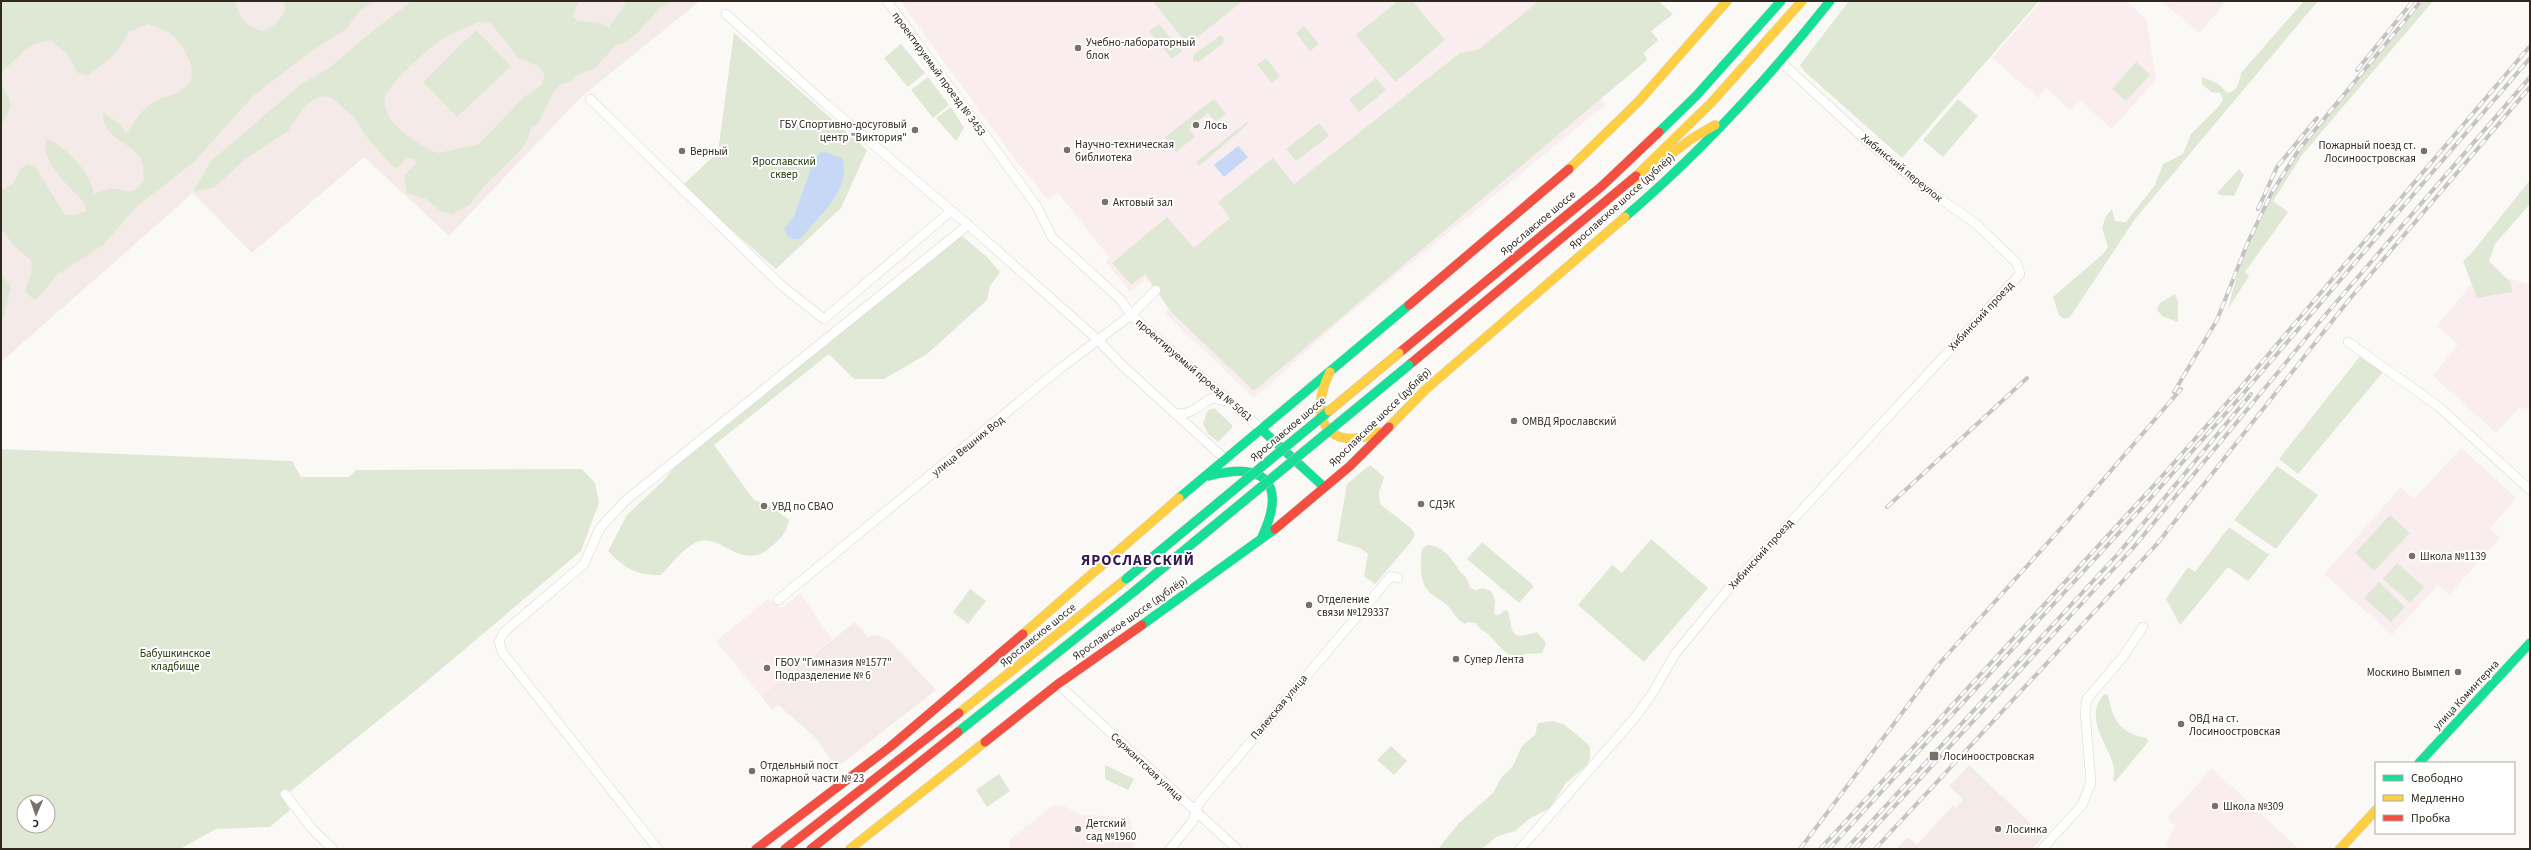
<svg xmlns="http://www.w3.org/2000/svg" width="2531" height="850" viewBox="0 0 2531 850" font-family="'Source Sans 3',sans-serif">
  <rect width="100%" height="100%" fill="#fbf9f6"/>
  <!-- commercial -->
  <path fill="#f4eae7" d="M 1,1 L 700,1 L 581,97 L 449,236 L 364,157 L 252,253 L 193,193 L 1,362 Z
    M 855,622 L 868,637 L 877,635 L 889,640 L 936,690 L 836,768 L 816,738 L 778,705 L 772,710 L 761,696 Z
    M 1969,765 L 2044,836 L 2032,849 L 1896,849 L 1908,837 L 1917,845 L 1953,805 L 1956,808 L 1963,799 L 1949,786 Z"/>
  <!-- education -->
  <path fill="#f9edef" d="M 900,1 L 1658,1 L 1673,14 L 1651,31 L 1658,40 L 1644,53 L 1647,60 L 1601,98 L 1605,105 L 1339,322 L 1254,398 L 1165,313 L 1168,305 L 1146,279 L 1130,292 L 1106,262 L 1109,257 L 1058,193 L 1048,200 L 1016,161 Z
    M 2041,1 L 2126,1 L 2146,19 L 2156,79 L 2112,129 L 2079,100 L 2070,110 L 2046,88 L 2038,98 L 1992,58 Z
    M 2162,1 L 2227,1 L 2199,33 Z
    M 2488,264 L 2507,278 L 2530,284 L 2530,409 L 2519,408 L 2496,433 L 2433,376 L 2458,344 L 2437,326 Z
    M 2461,448 L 2517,498 L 2490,529 L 2500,538 L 2449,595 L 2438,585 L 2392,635 L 2324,574 L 2401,487 L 2414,499 Z
    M 800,593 L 832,639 L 761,696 L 716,641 L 768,599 L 782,608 Z
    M 2212,768 L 2299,849 L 2171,849 L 2166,844 L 2175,826 L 2167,818 Z
    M 1054,805 L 1064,806 L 1082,815 L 1130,817 L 1135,849 L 1010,849 L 1009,840 Z"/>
  <!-- green -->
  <path fill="#dfe8d4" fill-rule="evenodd" d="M 1,1 L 234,1 C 241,18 244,27 263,31 C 277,25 285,17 286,1 L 375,1 L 359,12 L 346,29 L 310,52 L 253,96 L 194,162 L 137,206 L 103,245 L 58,274 L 37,299 L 32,298 L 25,291 L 32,271 L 31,260 L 15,247 L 1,228 L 1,190 C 12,187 16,182 19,170 L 27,164 L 36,168 L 65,215 L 75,215 L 86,211 L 85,204 C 70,186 40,164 46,138 C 67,149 90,170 94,194 C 99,192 104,190 109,189 C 126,186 127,201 144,181 C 143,175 144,164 141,159 C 130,140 101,139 103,112 L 121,125 L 126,134 C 134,123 142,108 154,102 C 167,95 179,96 189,83 C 199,69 181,40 168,32 C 163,29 155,27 148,24 L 128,32 C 121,52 105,63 88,75 L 78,73 L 67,54 L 51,40 L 34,44 L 25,50 L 1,73 C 0,100 22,93 1,125 Z
    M 412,1 L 579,1 L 572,17 L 578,21 L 601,23 L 609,28 L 627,1 L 672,1 L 661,7 L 639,31 L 626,42 L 616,45 L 595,68 L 574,77 L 571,82 L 561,84 L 554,91 L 539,122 L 531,128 L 528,139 L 522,149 L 484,186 L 470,204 L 452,214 L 442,212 L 426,199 L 407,193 L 404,176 L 416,164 L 414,159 L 407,158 L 397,168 L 393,167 L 365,135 L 354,117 L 331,97 L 324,96 L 314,99 L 305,106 L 288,131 L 245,159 L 215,187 L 193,192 L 211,161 L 300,85 L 329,68 L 379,26 ZM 479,22 L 491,23 L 518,58 L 538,66 L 545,74 L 542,85 L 524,97 L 479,144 L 438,153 C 419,146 379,121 385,97 C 389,84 426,50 438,42 C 450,33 466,28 479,22 Z
    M 1153,1 L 1243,1 L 1190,43 L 1186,43 Z
    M 1398,1 L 1412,1 L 1445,40 L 1395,82 L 1356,35 Z
    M 1539,1 L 1658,1 L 1673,14 L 1651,31 L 1658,40 L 1644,53 L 1647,60 L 1254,391 L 1172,313 L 1145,274 L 1131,285 L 1112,263 L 1167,217 L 1194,248 L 1230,218 L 1218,202 L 1273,158 L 1294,184 L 1460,53 L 1478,50 Z
    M 1849,1 L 2039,1 L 1902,158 L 1804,71 L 1800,65 Z
    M 2304,1 L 2318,1 L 2135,219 L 2070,317 L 2064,319 L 2059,315 L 2053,297 L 2103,254 L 2108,247 L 2102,228 L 2106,216 L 2112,209 L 2115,221 L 2126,222 L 2155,185 L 2163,164 L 2183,154 L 2191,134 L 2219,106 L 2223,99 L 2220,93 L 2211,92 L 2202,84 L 2202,77 L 2217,83 L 2228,93 C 2238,90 2239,83 2241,73 Z
    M 2424,1 L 2433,1 L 2302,155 L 2273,201 L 2288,212 L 2245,272 L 2249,276 L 2228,309 C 2238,268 2253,227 2274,191 C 2313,123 2374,62 2424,1 Z
    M 1159,24 L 1182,51 L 1172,59 L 1149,31 Z
    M 1304,26 L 1319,44 L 1310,51 L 1296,33 Z
    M 476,30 L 511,66 L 457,117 L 423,82 Z
    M 734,33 L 867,150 L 841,208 L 776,269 L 682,186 L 718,152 Z
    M 1221,35 L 1224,38 L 1223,43 L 1199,62 L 1193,61 L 1193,55 Z
    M 901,44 L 925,73 L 908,87 L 884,58 Z
    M 1266,58 L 1280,76 L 1272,83 L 1257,65 Z
    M 2136,62 L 2150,75 L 2126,101 L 2112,89 Z
    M 928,77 L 949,105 L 933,118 L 911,90 Z
    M 1376,78 L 1386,90 L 1359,112 L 1349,100 Z
    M 1214,99 L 1226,114 L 1216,122 L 1208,113 L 1189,129 L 1195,137 L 1176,152 L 1165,137 Z
    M 1958,99 L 1978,116 L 1943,157 L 1923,140 Z
    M 951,107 L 964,128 L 956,141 L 936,118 Z
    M 1247,122 L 1248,124 L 1199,166 L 1196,162 Z
    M 1319,123 L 1329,136 L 1296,161 L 1286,149 Z
    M 2239,169 L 2244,175 L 2234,196 L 2220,195 L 2217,193 Z
    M 2530,180 L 2530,204 L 2495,244 L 2489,261 L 2510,282 L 2512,292 L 2477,298 L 2463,261 L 2470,255 Z
    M 962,236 L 987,257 L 1000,272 L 990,286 L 987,300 L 927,354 L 884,379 L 854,379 L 829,354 L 714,445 L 754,500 L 769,505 L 789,520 C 786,533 782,537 773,545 C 744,574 722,535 700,541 C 684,546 672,564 661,575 C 635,575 626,569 608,551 L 627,515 L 664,480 L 680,460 L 947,243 Z
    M 1,275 L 11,286 L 4,316 L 1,320 Z
    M 2175,294 L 2178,302 L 2178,322 L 2162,316 L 2157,310 L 2160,303 Z
    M 2361,355 L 2383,372 L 2298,474 L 2279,459 Z
    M 1214,408 L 1232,425 L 1232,428 L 1218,442 L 1208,434 L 1203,424 L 1207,411 Z
    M 1,449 L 292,461 L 301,477 L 349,477 L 356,470 L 582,469 L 595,483 L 599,503 L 581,551 L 421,686 L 282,798 L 290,810 L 270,827 L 216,829 L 180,849 L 1,849 ZM 24,802 L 48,802 L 48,826 L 24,826 Z
    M 1370,465 L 1384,477 L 1379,492 L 1380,504 L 1412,529 L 1415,534 L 1411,542 L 1375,584 L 1364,576 L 1368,554 L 1360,548 L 1337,541 L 1347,484 Z
    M 2277,466 L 2318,495 L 2276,549 L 2234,520 Z
    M 2390,515 L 2410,533 L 2374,571 L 2355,553 Z
    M 2229,527 L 2269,555 L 2248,581 L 2228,567 L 2180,625 L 2166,599 L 2188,567 L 2195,572 Z
    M 1651,539 L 1708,588 L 1644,662 L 1578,605 L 1612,565 L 1622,573 Z
    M 1482,542 L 1534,586 L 1519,603 L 1467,559 Z
    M 1427,545 C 1441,545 1450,556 1457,567 C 1463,577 1467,574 1470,588 L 1476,590 L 1482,588 L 1491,591 L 1495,600 L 1494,614 L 1499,615 L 1505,610 L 1508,611 C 1514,633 1508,641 1537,632 L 1546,643 L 1542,653 L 1524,654 L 1518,659 C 1504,654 1498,644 1488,634 C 1483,630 1479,630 1476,623 L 1468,622 L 1465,624 C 1457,620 1454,613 1448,606 C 1443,601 1436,598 1430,593 C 1419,583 1420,562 1422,549 Z
    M 2397,563 L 2424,587 L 2410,603 L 2383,579 Z
    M 2379,582 L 2405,607 L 2391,622 L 2364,598 Z
    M 970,589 L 986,601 L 968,624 L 953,612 Z
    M 2104,694 L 2108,695 C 2113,721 2120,733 2147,738 L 2148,742 L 2115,782 L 2113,779 C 2122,756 2078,724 2104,694 Z
    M 1553,721 L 1565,725 L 1590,746 L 1590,758 L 1587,765 L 1566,783 L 1550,808 L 1529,819 L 1515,831 L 1498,836 L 1481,849 L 1438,849 L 1459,823 L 1493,793 L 1501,778 L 1513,766 L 1522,746 L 1535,735 L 1538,723 Z
    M 1391,746 L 1407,761 L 1394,775 L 1377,760 Z
    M 1105,765 L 1134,779 L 1128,790 L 1105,779 Z
    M 999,774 L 1010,791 L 987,807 L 976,790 Z"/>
  <!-- water -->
  <path fill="#c6d8f5" d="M 1238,146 L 1248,157 L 1224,177 L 1214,165 Z
    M 826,152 L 843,159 C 850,191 821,213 803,236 C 796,243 787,239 784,229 L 794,216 L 815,158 L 820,153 Z"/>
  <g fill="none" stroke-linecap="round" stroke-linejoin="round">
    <defs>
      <path id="street" d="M 887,1 L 1036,205 L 1052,237 L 1121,300 L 1131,315 L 1261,429
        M 726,14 L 827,105 L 974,230 L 1097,339 L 1122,365 L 1225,459
        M 590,99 L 782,286 L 824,319 L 951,211
        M 2348,342 L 2438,406 L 2530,490
        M 1174,413 C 1189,417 1199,406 1211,398 L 1227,401
        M 778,600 L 1057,371 L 1131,315 L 1156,290
        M 1058,684 L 1237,849
        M 285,794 L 314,831 L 333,849
        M 658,849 L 502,652 L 499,642 L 504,632 L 584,564 L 600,528 L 625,501 L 968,225
        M 1170,849 L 1193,821 L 1199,803 L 1391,576 L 1398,578
        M 1520,849 L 1633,720 L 1652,694 L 1675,654 L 1725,593 L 2020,274 L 2017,263 L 1975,223 L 1922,186 L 1868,142 L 1781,62
        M 2042,849 L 2082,805 L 2091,783 L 2085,712 L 2087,699 L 2122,658 L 2143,627"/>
      <path id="fast" d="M 1659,132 L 1696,96 L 1781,1
        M 1625,217 C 1701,152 1768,79 1830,1
        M 1261,429 L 1324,487
        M 1209,476 C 1265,461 1287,483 1262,537
        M 1179,498 L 1409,305
        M 1142,625 L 1275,529
        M 958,732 L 1136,590
        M 2419,763 L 2530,643"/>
      <path id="slow" d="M 1569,169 L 1639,101 L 1727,1
        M 1636,176 L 1711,103 L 1802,1
        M 1635,182 L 1691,139 L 1715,125
        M 1330,372 C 1307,417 1327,454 1379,432
        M 1389,427 L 1426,389 L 1625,217
        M 1023,634 L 1179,498
        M 959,713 L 1126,579
        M 850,849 L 985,742
        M 2340,849 L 2376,810"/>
      <path id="jam" d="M 1409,305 L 1569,169
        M 1399,353 L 1602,186 L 1659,132
        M 1409,365 L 1636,176
        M 1275,529 L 1350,466 L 1389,427
        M 985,742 L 1058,684 L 1142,625
        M 756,849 L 890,747 L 1023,634
        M 785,849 L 959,713
        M 811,849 L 958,732"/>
    </defs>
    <!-- street casing -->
    <use href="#street" stroke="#dbd6cf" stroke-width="10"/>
    <!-- fast casing -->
    <use href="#fast" stroke="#dbd6cf" stroke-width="10"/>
    <!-- slow casing -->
    <use href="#slow" stroke="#dbd6cf" stroke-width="10"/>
    <!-- jam casing -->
    <use href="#jam" stroke="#dbd6cf" stroke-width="10"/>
    <!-- street -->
    <use href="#street" stroke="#fefefe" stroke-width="9"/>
    <!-- fast -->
    <use href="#fast" stroke="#16e098" stroke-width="9"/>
    <!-- slow -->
    <use href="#slow" stroke="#ffcf43" stroke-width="9"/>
    <!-- jam -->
    <use href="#jam" stroke="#f24e42" stroke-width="9"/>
    <defs>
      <path id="rail" d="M 2357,70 L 2413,1
        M 2258,209 L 2277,167 L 2317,118
        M 2174,392 L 2217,320 L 2248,242 L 2272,192 L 2300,148 L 2421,1
        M 1887,507 L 2027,378
        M 1800,849 L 1938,665 L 2072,516 L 2181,389
        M 1820,849 L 2156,483 L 2240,388 L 2530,46
        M 1829,849 L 2149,500 L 2242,395 L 2530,58
        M 1846,849 L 2117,555 L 2251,394
        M 1855,849 L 2133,548 L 2321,320 L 2530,77
        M 1875,849 L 2157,544 L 2348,301 L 2530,87"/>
    </defs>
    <!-- rail casing -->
    <use href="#rail" stroke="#c5c4c3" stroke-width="4"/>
    <!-- rail -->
    <use href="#rail" stroke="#fff" stroke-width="2.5" stroke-dasharray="8" stroke-linecap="butt"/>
    <defs>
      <path id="fast-bridge" d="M 1126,579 L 1329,411
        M 1136,590 L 1409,365"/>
      <path id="slow-bridge" d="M 1329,411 L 1399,353"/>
    </defs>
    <!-- fast-bridge casing -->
    <use href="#fast-bridge" stroke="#c8bcbc" stroke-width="10" stroke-linecap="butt"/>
    <!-- slow-bridge casing -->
    <use href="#slow-bridge" stroke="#c8bcbc" stroke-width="10" stroke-linecap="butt"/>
    <!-- fast-bridge -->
    <use href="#fast-bridge" stroke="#16e098" stroke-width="9"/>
    <!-- slow-bridge -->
    <use href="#slow-bridge" stroke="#ffcf43" stroke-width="9"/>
  </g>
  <!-- markers -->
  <g fill="#77716a" stroke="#fff" stroke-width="1.5">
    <circle cx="1078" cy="48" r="4"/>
    <circle cx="1196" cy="125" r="4"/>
    <circle cx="915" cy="130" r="4"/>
    <circle cx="1067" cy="150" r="4"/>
    <circle cx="682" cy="151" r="4"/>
    <circle cx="2424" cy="151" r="4"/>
    <circle cx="1105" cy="202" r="4"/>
    <circle cx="1514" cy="421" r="4"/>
    <circle cx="1421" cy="504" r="4"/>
    <circle cx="764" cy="506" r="4"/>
    <circle cx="2412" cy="556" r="4"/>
    <circle cx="1309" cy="605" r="4"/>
    <circle cx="1456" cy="659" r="4"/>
    <circle cx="767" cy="668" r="4"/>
    <circle cx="2458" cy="672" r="4"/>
    <circle cx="2181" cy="724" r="4"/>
    <rect x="1929" y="751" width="10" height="10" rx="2"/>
    <circle cx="752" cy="771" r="4"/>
    <circle cx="2215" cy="806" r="4"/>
    <circle cx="1078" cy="829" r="4"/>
    <circle cx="1998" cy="829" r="4"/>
  </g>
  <g text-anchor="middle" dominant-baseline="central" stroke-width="4" stroke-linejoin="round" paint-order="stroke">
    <!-- poi labels -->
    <g font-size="11" fill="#30281f" stroke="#fff" text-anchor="start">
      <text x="1086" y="42">Учебно-лабораторный<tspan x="1086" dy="13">блок</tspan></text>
      <text x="907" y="124" text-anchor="end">ГБУ Спортивно-досуговый<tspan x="907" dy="13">центр "Виктория"</tspan></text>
      <text x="1204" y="125">Лось</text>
      <text x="1075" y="144">Научно-техническая<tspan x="1075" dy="13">библиотека</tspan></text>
      <text x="2416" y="145" text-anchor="end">Пожарный поезд ст.<tspan x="2416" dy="13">Лосиноостровская</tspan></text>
      <text x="690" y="151">Верный</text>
      <text x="1113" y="202">Актовый зал</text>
      <text x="1522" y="421">ОМВД Ярославский</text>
      <text x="1429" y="504">СДЭК</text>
      <text x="772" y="506">УВД по СВАО</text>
      <text x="2420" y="556">Школа №1139</text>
      <text x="1317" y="599">Отделение<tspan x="1317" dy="13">связи №129337</tspan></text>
      <text x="1464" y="659">Супер Лента</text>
      <text x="775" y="662">ГБОУ "Гимназия №1577"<tspan x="775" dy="13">Подразделение № 6</tspan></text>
      <text x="2450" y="672" text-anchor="end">Москино Вымпел</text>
      <text x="2189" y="718">ОВД на ст.<tspan x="2189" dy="13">Лосиноостровская</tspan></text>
      <text x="1943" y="756">Лосиноостровская</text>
      <text x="760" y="765">Отдельный пост<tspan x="760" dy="13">пожарной части № 23</tspan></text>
      <text x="2223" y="806">Школа №309</text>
      <text x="1086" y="823">Детский<tspan x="1086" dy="13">сад №1960</tspan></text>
      <text x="2006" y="829">Лосинка</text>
    </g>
    <!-- street labels -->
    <g font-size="11" fill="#30281f" stroke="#fff">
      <text transform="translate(939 74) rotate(54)">проектируемый проезд № 3453</text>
      <text transform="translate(1902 168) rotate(39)">Хибинский переулок</text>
      <text transform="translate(1622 201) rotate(-42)">Ярославское шоссе (дублёр)</text>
      <text transform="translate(1538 223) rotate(-40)">Ярославское шоссе</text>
      <text transform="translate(1981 316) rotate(-47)">Хибинский проезд</text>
      <text transform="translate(1194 370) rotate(41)">проектируемый проезд № 5061</text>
      <text transform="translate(1380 417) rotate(-44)">Ярославское шоссе (дублёр)</text>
      <text transform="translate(1288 429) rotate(-40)">Ярославское шоссе</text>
      <text transform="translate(968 446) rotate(-39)">улица Вешних Вод</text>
      <text transform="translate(1761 554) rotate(-48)">Хибинский проезд</text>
      <text transform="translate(1130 618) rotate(-35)">Ярославское шоссе (дублёр)</text>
      <text transform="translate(1038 635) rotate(-39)">Ярославское шоссе</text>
      <text transform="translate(2466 695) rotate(-47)">улица Коминтерна</text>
      <text transform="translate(1279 707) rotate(-50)">Палехская улица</text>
      <text transform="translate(1147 767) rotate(43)">Сержантская улица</text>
    </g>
    <!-- park labels -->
    <g font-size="11" fill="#213705" stroke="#fff">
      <text x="784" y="161">Ярославский<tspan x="784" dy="13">сквер</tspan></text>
      <text x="175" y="653">Бабушкинское<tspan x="175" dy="13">кладбище</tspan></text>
    </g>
    <!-- district labels -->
    <g font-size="15" font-weight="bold" letter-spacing="1" fill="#341951" stroke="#fff">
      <text x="1138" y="560">ЯРОСЛАВСКИЙ</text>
    </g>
  </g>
  <!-- border -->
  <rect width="2531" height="850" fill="none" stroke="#30281f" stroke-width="4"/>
  <!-- legend -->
  <rect x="2375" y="762" width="140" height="72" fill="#ffffff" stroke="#aca9a5"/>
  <rect x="2383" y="775" width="20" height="6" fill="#16e098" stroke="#aca9a5"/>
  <text x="2411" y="782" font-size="12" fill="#30281f">Свободно</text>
  <rect x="2383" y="795" width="20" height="6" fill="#ffcf43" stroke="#aca9a5"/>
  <text x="2411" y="802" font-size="12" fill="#30281f">Медленно</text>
  <rect x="2383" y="815" width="20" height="6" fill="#f24e42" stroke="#aca9a5"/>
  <text x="2411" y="822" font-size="12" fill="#30281f">Пробка</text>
  <!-- north arrow -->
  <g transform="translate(36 814) rotate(182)"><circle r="19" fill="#ffffff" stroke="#aca9a5"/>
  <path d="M0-3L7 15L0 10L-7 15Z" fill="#77716a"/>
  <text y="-6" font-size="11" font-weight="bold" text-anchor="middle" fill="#30281f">С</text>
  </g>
</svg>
